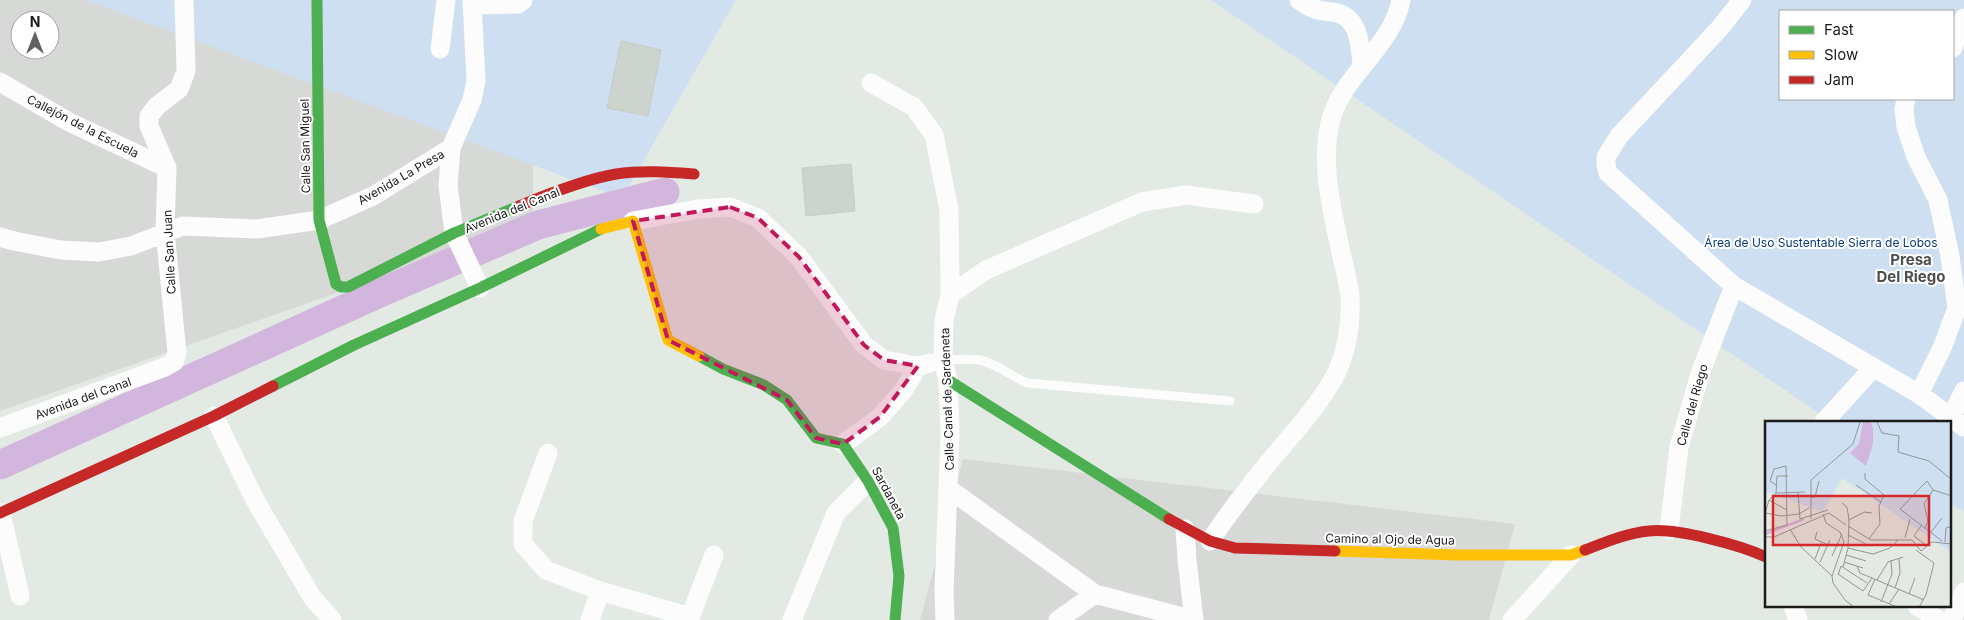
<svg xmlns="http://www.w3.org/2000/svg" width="1964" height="620" viewBox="0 0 1964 620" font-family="Inter,sans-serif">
  <rect width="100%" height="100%" fill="#e3eae4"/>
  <!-- residential -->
  <path fill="#d6d9d5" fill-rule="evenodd" d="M 0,0 L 533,0 L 533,224 L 0,411 ZM 20,20 L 50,20 L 50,50 L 20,50 Z
    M 963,459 L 1515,524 L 1489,620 L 920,620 Z"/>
  <!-- park -->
  <path fill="#cddff0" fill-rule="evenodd" d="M 85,0 L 736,0 L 622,198 Z
    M 1211,0 L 1964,0 L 1964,512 L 1950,503 L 1950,422 L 1832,422 ZM 1780,11 L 1953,11 L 1953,99 L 1780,99 Z"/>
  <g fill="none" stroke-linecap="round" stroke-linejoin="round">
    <!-- river -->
    <path stroke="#d2b6de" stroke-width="29" d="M 0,465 L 382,292 L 538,225 L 665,192"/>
  </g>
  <!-- building -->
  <path fill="#cdd3cd" stroke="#c5cdc5" d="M 621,41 L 661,50 L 648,116 L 607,108 Z
    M 851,164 L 855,211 L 806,216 L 802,168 Z"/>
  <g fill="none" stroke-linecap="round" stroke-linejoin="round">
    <!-- lane -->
    <path stroke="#fbfcfb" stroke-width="9" d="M 943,360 C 955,360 968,358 980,360 C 997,364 1011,376 1027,383 L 1230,401"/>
    <!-- street -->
    <path stroke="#fbfcfb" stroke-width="19" d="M 472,0 L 476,81 L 472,100 L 451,148 L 448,185 L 454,233 L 480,288
      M 1299,0 C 1310,9 1319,11 1332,12 C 1359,15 1360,43 1362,65
      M 1742,0 L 1719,29 L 1619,136 L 1606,157 L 1606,165 L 1608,173 L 1734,286 L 1919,394 L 1964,427
      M 472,5 L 518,4 L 523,0
      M 1953,48 L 1964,18
      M 440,49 L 446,0
      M 0,82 L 69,122 L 167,168
      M 871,83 L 914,107 L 934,135 L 949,210 L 950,295
      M 1906,99 L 1904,109 L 1906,127 L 1916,157 L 1938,200 L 1950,256 L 1957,308 L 1942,348 L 1919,394
      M 633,221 L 698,209 L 730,207 L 758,218 L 799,257 L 864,345 L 884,360 L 918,366
      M 0,237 L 14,241 L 61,250 L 99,252 L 131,246 L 183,226 L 257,229 L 319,220 L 373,196 L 451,148
      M 214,416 L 255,500 L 312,597 L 332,620
      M 1951,417 L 1964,391
      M 1824,422 L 1873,368
      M 0,428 L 165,367 L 174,362 L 177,353 L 165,231 L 167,168 L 149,126 L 149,116 L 157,106 L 179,89 L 186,71 L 184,0
      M 843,444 L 880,417 L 903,391 L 918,366 L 930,363
      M 548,453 L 523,521 L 523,544 L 546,570 L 600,591 L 690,617
      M 949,489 L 1095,594 L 1194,620
      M 1,513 L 20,596
      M 1185,529 L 1187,560 L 1194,620
      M 1669,530 L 1679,447 L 1701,371 L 1734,286
      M 1210,541 C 1230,511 1251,484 1274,456 C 1296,430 1321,403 1337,372 C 1347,349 1351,322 1350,298 C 1349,284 1345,270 1342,257 C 1333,214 1320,167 1330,123 C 1341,75 1392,48 1401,0
      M 1793,606 L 1798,620
      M 1917,606 L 1939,620
      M 590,620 L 600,591
      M 689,620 L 714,555
      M 792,620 L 836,513 L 868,481
      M 945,620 L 944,592 L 950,434 L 948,380 L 943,360 L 944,320 L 950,295 L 986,270 L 1142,202 L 1186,195 L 1254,204
      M 1058,620 L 1095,594
      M 1512,620 L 1571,555
      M 1952,620 L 1964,592"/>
    <!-- fast -->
    <path stroke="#4caf50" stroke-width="11" d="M 317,0 L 319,220 L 336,284 L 341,287 L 348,287 L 454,233 L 519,206
      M 699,356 L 723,369 L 764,385 L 787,400 L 816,438 L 843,444 L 868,481 L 893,528 L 899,576 L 895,620
      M 948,380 L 1169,519
      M 273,386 L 354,345 L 480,288 L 601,229"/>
    <!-- slow -->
    <path stroke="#ffc107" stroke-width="11" d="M 601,229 L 633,221 L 668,340 L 699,356
      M 1335,551 L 1458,555 L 1571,555 L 1585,550"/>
    <!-- jam -->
    <path stroke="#c62828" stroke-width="11" d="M 519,206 C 548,194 586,179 616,174 C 642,170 668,172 694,174
      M 0,513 L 214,416 L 273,386
      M 1169,519 L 1210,541 L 1235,548 L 1335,551
      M 1585,550 C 1606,542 1627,533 1649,531 C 1677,528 1740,545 1766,557"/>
  </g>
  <!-- marked area -->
  <path fill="#c2185b" fill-opacity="0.2" stroke="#c2185b" stroke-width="4" stroke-dasharray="10 6" stroke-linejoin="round" d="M 730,207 L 758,218 L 799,257 L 864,345 L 884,360 L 918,366 L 880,417 L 843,444 L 816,438 L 787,400 L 668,340 L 633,221 Z"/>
  <g text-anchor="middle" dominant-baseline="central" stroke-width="4" stroke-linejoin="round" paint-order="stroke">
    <!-- street labels -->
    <g font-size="12" fill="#1b1b1b" stroke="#fff">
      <text transform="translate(83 126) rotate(27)">Callejón de la Escuela</text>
      <text transform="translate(305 146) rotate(-91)">Calle San Miguel</text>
      <text transform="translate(401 177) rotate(-30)">Avenida La Presa</text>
      <text transform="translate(512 210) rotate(-22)">Avenida del Canal</text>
      <text transform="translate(169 252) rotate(-93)">Calle San Juan</text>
      <text transform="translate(83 398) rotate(-20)">Avenida del Canal</text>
      <text transform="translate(947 399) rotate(-92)">Calle Canal de Sardeneta</text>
      <text transform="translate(1692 405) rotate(-74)">Calle del Riego</text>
      <text transform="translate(889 493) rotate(62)">Sardaneta</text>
      <text transform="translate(1390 539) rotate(1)">Camino al Ojo de Agua</text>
    </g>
    <!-- park labels -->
    <g font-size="12" fill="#093979" stroke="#fff">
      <text x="1821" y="242">Área de Uso Sustentable Sierra de Lobos</text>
    </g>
    <!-- quarter labels -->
    <g font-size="15" font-weight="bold" fill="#4e4e4e" stroke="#fff">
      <text x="1911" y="259">Presa<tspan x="1911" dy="17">Del Riego</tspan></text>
    </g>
  </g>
  <!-- overview -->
  <g transform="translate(1765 421)">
    <rect width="186" height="186" fill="#e3eae4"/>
    <path d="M 0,1 L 186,1 L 186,131 L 77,57 L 58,91 L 0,70 Z" fill="#cddff0"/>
    <path d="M 98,1 L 106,1 L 108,9 L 108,23 L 101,45 L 85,32 L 94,23 Z" fill="#d2b6de"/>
    <path fill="none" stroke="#d2b6de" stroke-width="2.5" d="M 0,113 L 39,98"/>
    <path fill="none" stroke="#939794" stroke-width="1" d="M 112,1 L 117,12 L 134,15 L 133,31 L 164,40 L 187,59M 100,52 L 100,58 L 119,74 L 114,85 L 115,103 L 104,118M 91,64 L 116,81M 168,69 L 187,75M 33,71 L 35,98 L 63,89M 11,72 L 12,55 L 23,55M 46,76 L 50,76 L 54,60M 4,79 L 22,89M 77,82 L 82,86 L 84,99M 1,92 L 16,95 L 34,93 L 44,87M 0,93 L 4,79 L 11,72 L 40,71M 58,93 L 61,102 L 75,111 L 79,121 L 67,155 L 68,162 L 80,179 L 89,186M 46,98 L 46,59 L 88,23 L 95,1M 83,105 L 106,119 L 147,119 L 156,130 L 167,121 L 187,123M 156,105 L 149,115 L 162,125M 160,107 L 163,100 L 159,83 L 168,69 L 162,60 L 135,88 L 177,120M 25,108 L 36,126 L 67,155M 0,110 L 22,104 L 21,45 L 9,48 L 5,60 L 11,64M 52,111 L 50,118 L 63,124M 166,111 L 177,97M 83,114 L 103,124M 0,116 L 9,116 L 64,92 L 81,104M 140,117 L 145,98M 180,121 L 181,107 L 187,105M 83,127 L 108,133 L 125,127 L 133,119M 151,129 L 169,142 L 161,174 L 154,186M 81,134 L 101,140M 67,135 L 77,113M 50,138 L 56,122M 55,141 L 65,119M 79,141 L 98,147M 92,145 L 95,152 L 159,179M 78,146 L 83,127 L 84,99 L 99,91 L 107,92M 73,153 L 98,170 L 107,157M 73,154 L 76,145 L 102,162M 110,158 L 103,174 L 132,186M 112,159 L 123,141 L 138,136M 130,167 L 135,152 L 134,138M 144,173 L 150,157M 116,181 L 127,153 L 126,139M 124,183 L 134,168"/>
    <path fill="#d62828" fill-opacity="0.15" stroke="#d62828" stroke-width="2.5" d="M 8,75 L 164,75 L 164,124 L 8,124 Z"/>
    <rect width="186" height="186" fill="none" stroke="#1b1b1b" stroke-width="2.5"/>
  </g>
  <!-- legend -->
  <rect x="1779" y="10" width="175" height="90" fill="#ffffff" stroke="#a4a4a4"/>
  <rect x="1789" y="26" width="25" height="8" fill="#4caf50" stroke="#a4a4a4"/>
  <text x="1824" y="35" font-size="15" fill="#1b1b1b">Fast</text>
  <rect x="1789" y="51" width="25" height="8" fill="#ffc107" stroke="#a4a4a4"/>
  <text x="1824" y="60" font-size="15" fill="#1b1b1b">Slow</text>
  <rect x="1789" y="76" width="25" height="8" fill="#c62828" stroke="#a4a4a4"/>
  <text x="1824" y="85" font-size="15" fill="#1b1b1b">Jam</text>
  <!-- north arrow -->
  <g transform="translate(35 35)"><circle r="24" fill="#ffffff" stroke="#a4a4a4"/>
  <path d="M0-4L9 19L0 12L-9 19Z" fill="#616361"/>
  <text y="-8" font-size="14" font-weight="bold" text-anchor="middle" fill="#1b1b1b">N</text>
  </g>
</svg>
